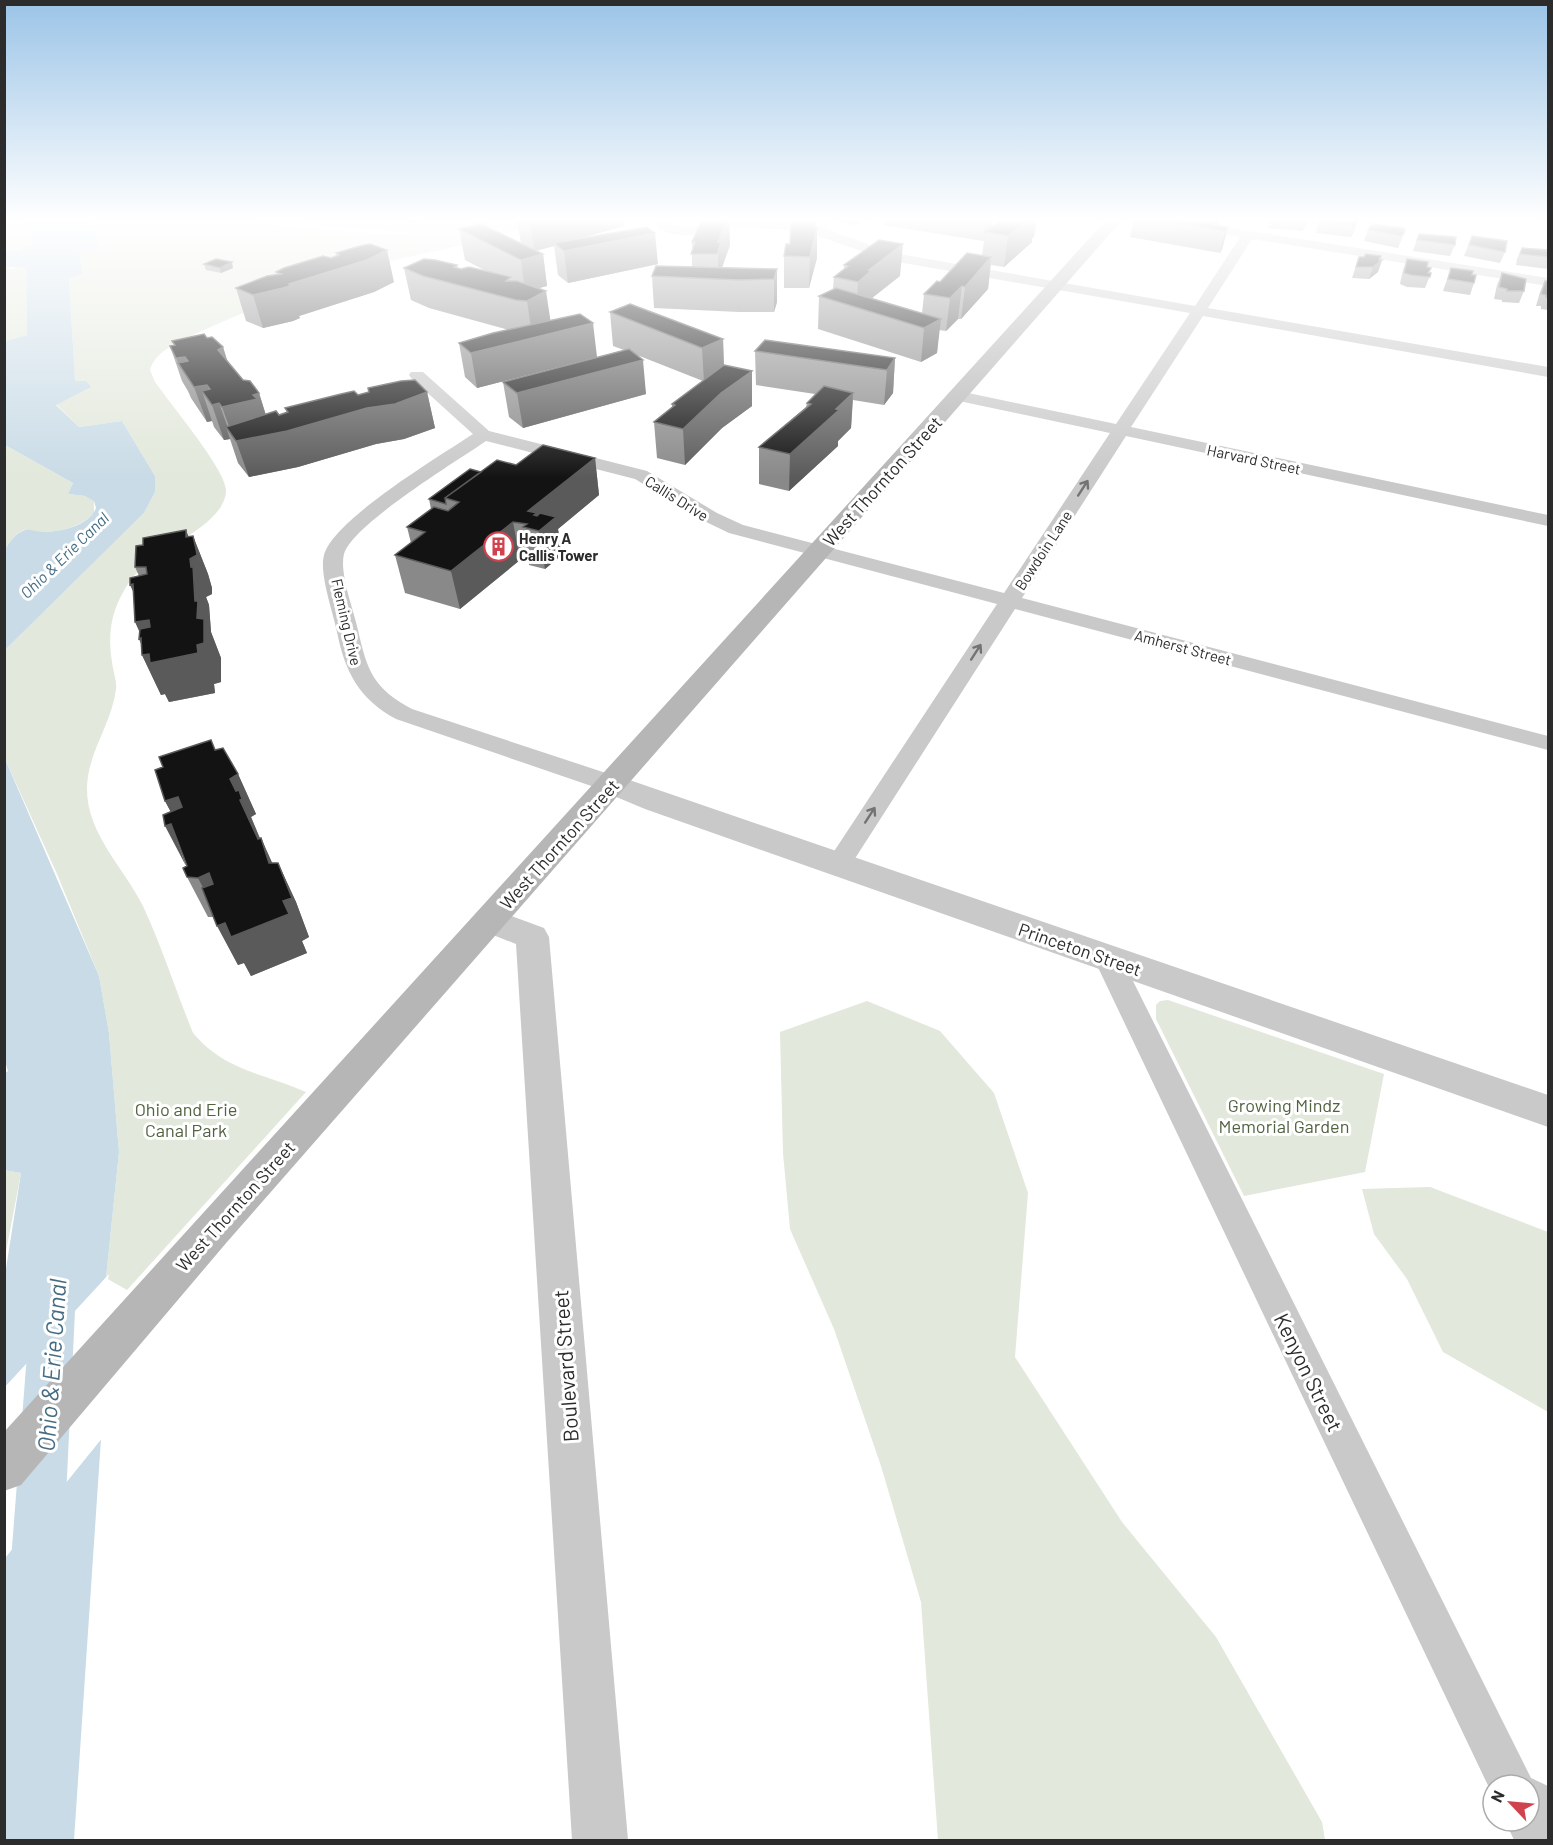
<svg xmlns="http://www.w3.org/2000/svg" width="1553" height="1845" viewBox="0 0 1553 1845" font-family="Barlow,sans-serif">
  <rect width="100%" height="100%" fill="#fff"/>
  <!-- green -->
  <path fill="#e2e8db" d="M 5,220 L 27,220 L 34,243 L 16,251 L 5,249 Z
    M 84,220 L 219,220 L 378,234 L 430,234 L 296,224 L 312,220 L 471,222 L 542,220 C 491,243 437,249 383,263 C 315,282 246,310 182,340 C 168,348 155,354 150,370 L 155,382 C 169,402 226,470 226,490 C 226,527 152,549 130,581 C 112,607 107,631 112,662 C 113,671 117,681 116,689 C 112,724 87,753 87,789 C 87,834 124,868 143,906 C 162,947 176,991 193,1033 C 225,1071 263,1073 306,1092 L 127,1290 L 106,1278 L 119,1152 L 109,1033 L 99,976 L 57,874 L 5,759 L 5,650 L 144,513 L 155,492 L 155,476 L 122,421 L 79,427 L 56,404 L 75,382 L 69,278 L 83,274 L 78,252 L 93,225 Z
    M 21,266 L 26,267 L 27,335 L 5,341 L 5,267 L 13,269 Z
    M 5,445 L 73,483 L 68,494 L 85,496 L 94,500 L 94,513 C 81,527 58,533 38,532 C 34,532 28,529 24,530 C 15,533 10,542 5,549 Z
    M 1168,1000 L 1384,1074 L 1365,1172 L 1244,1196 L 1156,1019 L 1156,1005 L 1160,1001 Z
    M 867,1001 L 940,1031 L 994,1093 L 1028,1193 L 1015,1357 L 1122,1522 L 1216,1637 L 1322,1822 L 1325,1840 L 938,1840 L 921,1602 L 881,1466 L 834,1329 L 790,1229 L 783,1153 L 780,1032 Z
    M 5,1170 L 21,1173 L 5,1257 Z
    M 1430,1187 L 1548,1232 L 1548,1412 L 1443,1352 L 1407,1279 L 1374,1234 L 1362,1189 Z"/>
  <!-- water -->
  <path fill="#c9dbe6" d="M 27,220 L 84,220 L 93,225 L 98,248 L 79,252 L 83,274 L 69,278 L 75,381 L 86,381 L 91,387 L 56,405 L 79,427 L 122,421 L 155,476 L 155,492 L 144,513 L 5,650 L 5,549 C 10,542 15,533 25,530 C 29,529 37,532 43,532 C 60,532 89,526 96,508 L 94,501 L 85,496 L 68,494 L 73,483 L 5,445 L 5,341 L 27,335 L 26,268 L 5,267 L 5,249 L 16,251 L 34,243 Z
    M 5,759 L 99,976 L 109,1033 L 119,1152 L 106,1278 L 5,1387 L 5,1275 L 21,1173 L 4,1170 L 4,1074 L 8,1071 L 4,1058 Z
    M 101,1439 L 74,1840 L 5,1840 L 5,1558 Z"/>
  <!-- pier -->
  <path fill="#fff" d="M 109,1274 L 108,1280 L 4,1390 L 5,1387 Z
    M 99,1437 L 103,1437 L 5,1558 L 4,1553 Z"/>
  <g fill="none" stroke-linecap="round" stroke-linejoin="round">
    <!-- canal -->
    <path fill="#c9dbe6" fill-rule="evenodd" d="M 54,1269 L 70,1275 L 76,1290 L 63,1560 L 55,1578 L 37,1586 L 19,1578 L 11,1560 L 32,1290 L 38,1275 Z"/>
    <!-- minor -->
    <path fill="#c9c9c9" fill-rule="evenodd" d="M 656,220 L 669,220 L 669,224 C 682,228 696,230 706,220 L 778,220 L 801,222 L 827,229 L 888,252 L 1195,306 L 1240,237 L 1227,235 L 1227,229 L 1231,228 L 1548,278 L 1548,286 L 1252,239 L 1208,308 L 1548,367 L 1548,377 L 1203,316 L 1131,427 L 1548,515 L 1548,526 L 1126,436 L 1022,598 L 1548,736 L 1548,750 L 1015,609 L 847,871 L 838,874 L 829,871 L 825,865 L 829,859 L 997,604 L 729,533 L 704,521 L 635,479 L 486,441 C 457,461 353,524 344,554 C 339,573 354,611 358,630 C 367,671 374,689 412,709 L 621,778 L 624,784 L 621,790 L 612,792 L 603,790 L 396,719 C 359,699 345,672 337,632 C 333,612 319,574 324,555 C 334,519 440,456 473,434 L 411,378 L 409,375 L 411,372 L 423,372 L 489,431 L 647,471 L 717,513 L 743,525 L 1004,593 L 1110,433 L 959,401 L 951,396 L 959,391 L 1116,424 L 1190,313 L 887,260 L 801,230 L 714,226 C 699,239 677,236 660,230 L 655,222 Z
      M 1108,948 L 1118,952 L 1122,959 L 1531,1778 L 1548,1786 L 1548,1840 L 1514,1840 L 1505,1821 L 1529,1821 L 1529,1785 L 1493,1785 L 1493,1796 L 1094,959 L 1098,952 Z"/>
    <!-- tertiary -->
    <path fill="#c9c9c9" fill-rule="evenodd" d="M 612,774 L 1548,1095 L 1548,1127 L 645,809 L 602,791 L 597,784 L 602,777 Z
      M 490,908 L 544,928 L 549,937 L 628,1840 L 572,1840 L 516,944 L 478,929 L 474,920 L 478,911 Z"/>
    <!-- secondary -->
    <path fill="#b6b6b6" fill-rule="evenodd" d="M 1106,220 L 1122,220 L 227,1242 L 21,1485 L 4,1491 L 4,1432 Z"/>
  </g>
  <!-- wall -->
  <path fill="#898989" d="M 384,220 L 428,220 L 416,222 Z
    M 517,220 L 624,220 L 624,226 L 585,237 L 658,264 L 568,283 L 558,275 L 554,246 L 536,251 L 543,254 L 547,286 L 539,288 L 550,320 L 597,357 L 477,388 L 465,377 L 459,343 L 509,330 L 429,308 L 411,300 L 404,268 L 457,265 L 458,268 L 461,269 L 484,270 L 465,260 L 459,229 L 521,243 Z
    M 702,220 L 729,220 L 730,245 L 722,268 L 777,269 L 777,302 L 774,312 L 739,312 L 654,308 L 652,276 L 692,267 L 692,242 Z
    M 816,220 L 816,227 L 817,227 L 817,258 L 809,288 L 784,288 L 784,256 L 790,244 Z
    M 834,220 L 868,220 L 854,225 Z
    M 883,220 L 993,220 L 992,227 L 1034,237 L 1032,238 L 1032,242 L 1004,267 L 991,265 L 988,289 L 961,319 L 958,319 L 946,331 L 939,330 L 937,353 L 921,362 L 818,329 L 819,296 L 833,289 L 834,277 L 844,269 L 844,265 L 900,276 L 871,298 L 922,314 L 924,294 L 940,282 L 982,256 L 984,241 L 983,241 L 883,225 Z
    M 1134,220 L 1219,220 L 1217,226 L 1228,227 L 1222,249 L 1220,253 L 1130,237 Z
    M 1270,220 L 1308,220 L 1306,225 L 1302,231 L 1268,228 Z
    M 1358,220 L 1354,231 L 1351,237 L 1316,233 L 1319,222 Z
    M 1536,220 L 1548,220 L 1548,222 Z
    M 1368,230 L 1405,231 L 1398,248 L 1364,241 Z
    M 1419,234 L 1455,245 L 1450,256 L 1413,251 Z
    M 1472,236 L 1505,252 L 1500,263 L 1464,256 Z
    M 1522,248 L 1548,250 L 1548,269 L 1516,265 L 1517,259 Z
    M 336,253 L 394,282 L 374,292 L 299,316 L 300,318 L 293,321 L 263,328 L 246,321 L 236,288 L 277,274 L 276,272 L 337,256 Z
    M 1359,257 L 1382,260 L 1378,272 L 1369,279 L 1352,278 Z
    M 1407,259 L 1427,267 L 1429,273 L 1431,273 L 1425,288 L 1407,287 L 1400,284 L 1403,270 Z
    M 204,264 L 233,268 L 221,273 L 206,270 Z
    M 1451,268 L 1472,275 L 1474,283 L 1470,295 L 1443,291 Z
    M 1502,273 L 1524,291 L 1519,303 L 1502,302 L 1502,300 L 1494,299 L 1497,285 Z
    M 1545,281 L 1548,281 L 1548,310 L 1541,309 L 1541,306 L 1536,306 L 1540,292 Z
    M 610,312 L 723,339 L 724,365 L 752,371 L 752,406 L 722,428 L 685,465 L 657,458 L 654,422 L 672,408 L 672,404 L 703,381 L 637,355 L 646,394 L 523,428 L 509,417 L 503,382 L 624,350 L 613,346 Z
    M 207,338 L 223,347 L 227,361 L 243,380 L 259,393 L 266,415 L 279,415 L 287,413 L 285,408 L 358,395 L 427,392 L 435,428 L 404,439 L 376,444 L 298,467 L 249,477 L 238,463 L 230,439 L 224,440 L 214,427 L 212,421 L 207,422 L 191,398 L 188,391 L 182,381 L 170,346 L 174,346 L 172,341 Z
    M 755,351 L 895,358 L 893,393 L 884,405 L 853,400 L 851,428 L 838,441 L 838,446 L 789,491 L 759,484 L 759,447 L 806,407 L 807,403 L 815,394 L 756,385 Z
    M 595,458 L 599,495 L 558,529 L 562,555 L 545,569 L 529,565 L 529,561 L 520,560 L 460,609 L 405,593 L 395,555 L 411,543 L 407,527 L 431,509 L 429,499 L 481,472 L 516,465 Z
    M 186,530 L 188,537 L 193,536 L 208,574 L 212,588 L 212,594 L 206,597 L 209,605 L 211,632 L 221,658 L 221,682 L 214,684 L 215,693 L 169,702 L 165,694 L 161,695 L 142,655 L 140,633 L 139,576 L 135,567 L 143,545 Z
    M 216,750 L 238,774 L 256,814 L 251,817 L 260,838 L 261,838 L 272,863 L 278,863 L 296,902 L 309,937 L 302,941 L 307,953 L 251,976 L 244,963 L 238,965 L 213,917 L 208,917 L 187,877 L 187,866 L 171,812 L 165,801 Z"/>
  <!-- shaded-wall -->
  <path fill="#5a5a5a" d="M 415,220 L 428,220 L 416,222 Z
    M 534,220 L 624,220 L 624,226 L 556,245 L 554,243 L 554,246 L 534,251 L 530,221 Z
    M 727,220 L 729,220 L 730,245 L 722,267 L 722,274 L 718,279 L 718,242 Z
    M 816,220 L 815,235 L 817,227 L 817,258 L 809,288 L 810,257 Z
    M 854,220 L 868,220 L 854,225 Z
    M 986,220 L 993,220 L 991,233 L 985,232 L 983,241 Z
    M 1027,220 L 1037,220 L 1034,237 L 1032,238 L 1032,242 L 1004,267 L 1008,236 Z
    M 1217,220 L 1219,220 L 1216,230 L 1213,225 Z
    M 1306,220 L 1308,220 L 1306,225 L 1302,231 Z
    M 1358,220 L 1354,231 L 1351,237 L 1355,226 Z
    M 1228,227 L 1222,249 L 1220,253 L 1225,231 Z
    M 655,233 L 658,264 L 568,283 L 564,251 Z
    M 903,244 L 900,276 L 871,299 L 857,307 L 858,282 L 869,270 Z
    M 387,250 L 394,282 L 374,292 L 299,316 L 300,318 L 293,321 L 263,328 L 253,295 Z
    M 543,254 L 547,286 L 525,292 L 521,260 Z
    M 991,257 L 988,289 L 961,319 L 965,287 Z
    M 1382,260 L 1378,272 L 1369,279 L 1373,267 Z
    M 232,262 L 233,268 L 221,273 L 220,268 Z
    M 777,269 L 777,302 L 774,312 L 774,279 Z
    M 962,286 L 958,319 L 946,331 L 950,298 Z
    M 546,291 L 551,324 L 532,334 L 527,301 Z
    M 941,319 L 937,353 L 921,362 L 924,328 Z
    M 593,323 L 597,357 L 477,388 L 471,353 Z
    M 723,339 L 724,373 L 704,382 L 702,348 Z
    M 223,347 L 234,382 L 218,350 Z
    M 185,357 L 196,386 L 207,385 L 214,404 L 219,403 L 229,431 L 226,427 L 230,439 L 224,440 L 212,405 L 202,391 L 212,421 L 207,422 L 194,387 L 179,364 L 176,358 Z
    M 895,358 L 893,393 L 884,405 L 887,370 Z
    M 643,360 L 646,394 L 523,428 L 517,393 Z
    M 752,371 L 752,406 L 722,428 L 685,465 L 683,429 L 721,393 Z
    M 427,392 L 435,428 L 404,439 L 376,444 L 298,467 L 249,477 L 236,441 L 233,437 L 222,407 L 253,395 L 259,393 L 270,429 L 367,408 Z
    M 853,393 L 851,428 L 838,441 L 838,446 L 789,491 L 790,454 Z
    M 595,458 L 599,495 L 558,529 L 562,555 L 545,569 L 539,531 L 528,511 Z
    M 513,522 L 520,560 L 460,609 L 451,571 Z
    M 186,530 L 196,556 L 193,536 L 208,574 L 212,588 L 212,594 L 206,597 L 209,605 L 211,632 L 221,658 L 221,682 L 214,684 L 215,693 L 169,702 L 165,694 L 161,695 L 142,655 L 146,655 L 139,639 L 197,618 Z
    M 133,584 L 167,658 L 153,662 L 135,622 L 147,620 L 130,585 Z
    M 238,774 L 256,814 L 251,817 L 260,839 L 258,840 L 230,779 Z
    M 178,797 L 198,837 L 186,841 L 165,801 Z
    M 171,824 L 186,866 L 165,826 Z
    M 261,838 L 279,878 L 278,863 L 296,902 L 309,937 L 302,941 L 307,953 L 251,976 L 244,963 L 238,965 L 217,926 L 283,901 Z
    M 209,873 L 229,913 L 219,918 L 198,878 Z"/>
  <!-- building -->
  <path fill="#131313" stroke="#5a5a5a" stroke-width="1.5" d="M 702,220 L 727,220 L 718,242 L 721,242 L 717,254 L 691,254 L 695,242 L 692,242 Z
    M 791,220 L 815,220 L 814,227 L 817,227 L 810,257 L 784,256 L 786,244 L 790,244 Z
    M 1001,220 L 1027,220 L 1008,236 L 985,232 Z
    M 1157,220 L 1217,220 L 1213,225 L 1228,227 L 1225,231 Z
    M 1321,220 L 1358,220 L 1355,226 L 1319,222 Z
    M 481,224 L 543,254 L 521,260 L 459,229 Z
    M 1372,224 L 1404,228 L 1405,231 L 1402,236 L 1368,230 Z
    M 647,227 L 655,233 L 564,251 L 554,243 Z
    M 1419,234 L 1456,237 L 1455,245 L 1417,240 Z
    M 1472,236 L 1507,241 L 1505,252 L 1469,245 Z
    M 879,240 L 903,244 L 869,270 L 872,270 L 858,282 L 834,277 L 848,266 L 844,265 Z
    M 370,244 L 387,250 L 367,260 L 289,284 L 290,286 L 283,288 L 253,295 L 236,288 L 267,276 L 281,274 L 276,272 L 284,268 L 323,256 L 331,258 L 339,255 L 336,253 L 360,246 Z
    M 1522,248 L 1548,250 L 1548,257 L 1520,254 Z
    M 967,253 L 991,257 L 965,287 L 962,286 L 950,298 L 924,294 L 937,281 L 940,282 Z
    M 1366,254 L 1381,256 L 1379,260 L 1382,260 L 1373,267 L 1356,267 L 1359,257 L 1364,257 Z
    M 216,259 L 232,262 L 220,268 L 204,264 Z
    M 424,259 L 435,260 L 457,265 L 454,267 L 461,269 L 469,267 L 511,277 L 506,281 L 517,281 L 546,291 L 527,301 L 516,300 L 423,276 L 404,268 Z
    M 1407,259 L 1428,262 L 1427,267 L 1431,268 L 1428,273 L 1431,273 L 1430,277 L 1411,275 L 1404,273 Z
    M 656,266 L 777,269 L 774,279 L 739,280 L 652,276 Z
    M 1451,268 L 1473,271 L 1472,275 L 1476,275 L 1474,283 L 1448,279 Z
    M 1502,273 L 1526,279 L 1524,291 L 1507,291 L 1507,289 L 1499,287 Z
    M 1545,281 L 1548,281 L 1548,298 L 1546,297 L 1546,295 L 1541,294 Z
    M 836,288 L 941,319 L 924,328 L 819,296 Z
    M 630,304 L 723,339 L 702,348 L 610,312 Z
    M 580,314 L 593,323 L 471,353 L 459,343 L 493,333 Z
    M 204,334 L 207,338 L 212,337 L 223,347 L 218,350 L 243,380 L 250,381 L 259,393 L 253,395 L 257,399 L 222,407 L 219,403 L 212,405 L 202,391 L 210,389 L 207,385 L 194,387 L 178,363 L 188,361 L 185,357 L 176,358 L 170,346 L 175,345 L 172,341 Z
    M 765,340 L 895,358 L 887,370 L 755,351 Z
    M 629,349 L 643,360 L 517,393 L 503,382 Z
    M 724,365 L 752,371 L 721,393 L 683,429 L 654,422 L 675,405 L 672,404 Z
    M 415,380 L 427,392 L 395,404 L 367,408 L 287,431 L 236,441 L 226,427 L 276,411 L 279,415 L 288,412 L 285,408 L 341,394 L 354,391 L 358,395 L 369,392 L 368,388 L 401,381 Z
    M 824,386 L 853,393 L 836,409 L 839,410 L 790,454 L 759,447 L 811,404 L 807,403 Z
    M 543,445 L 595,458 L 528,511 L 537,513 L 534,515 L 537,516 L 540,513 L 556,517 L 539,531 L 523,527 L 527,524 L 513,522 L 451,571 L 395,555 L 425,532 L 407,527 L 434,507 L 448,511 L 459,502 L 445,498 L 497,460 L 516,465 Z
    M 470,469 L 481,472 L 445,498 L 446,504 L 429,499 Z
    M 186,530 L 186,537 L 193,536 L 196,549 L 197,555 L 190,559 L 191,567 L 193,566 L 195,601 L 198,601 L 197,618 L 204,619 L 204,643 L 197,645 L 198,653 L 150,663 L 149,654 L 142,655 L 141,638 L 139,639 L 140,629 L 150,627 L 149,620 L 135,622 L 133,584 L 130,585 L 130,578 L 147,574 L 146,567 L 135,567 L 136,546 L 143,545 L 143,538 Z
    M 211,740 L 215,750 L 223,748 L 238,774 L 230,779 L 236,791 L 239,790 L 242,799 L 240,800 L 258,839 L 261,838 L 269,863 L 278,863 L 292,898 L 283,901 L 289,914 L 231,937 L 225,923 L 217,926 L 202,888 L 213,884 L 209,873 L 198,878 L 187,877 L 183,868 L 187,866 L 171,824 L 165,826 L 163,815 L 182,807 L 178,797 L 165,801 L 155,770 L 163,767 L 159,757 Z"/>
  <!-- one-way arrows -->
  <defs><path id="oneway-shaft" d="M-6 0H5M1.5-3L5.5 0L1.5 3" fill="none" stroke-width="1.6" stroke-linecap="round" stroke-linejoin="round" transform="scale(1.5)"/></defs>
  <g stroke="#737373">
    <use href="#oneway-shaft" transform="translate(1083 488) rotate(-57)"/>
    <use href="#oneway-shaft" transform="translate(976 652) rotate(-57)"/>
    <use href="#oneway-shaft" transform="translate(870 815) rotate(-57)"/>
  </g>
  <!-- sky -->
  <linearGradient id="sky" x2="0" y2="1"><stop stop-color="#9bc4e7"/><stop offset="0.46" stop-color="#fff"/><stop offset="1" stop-color="#fff" stop-opacity="0"/></linearGradient>
  <rect width="1553" height="478" fill="url(#sky)"/>
  <!-- icons -->
  <defs>
    <symbol id="building-ring" viewBox="-11 -11 22 22"><circle r="9.5" fill="#fff" stroke="#cf424e" stroke-width="1.5"/><path d="M-4-6H4V6H1V3H-1V6H-4ZM-2.5-4.3h1.7v1.8h-1.7ZM.8-4.3h1.7v1.8H.8ZM-2.5-1h1.7V.8h-1.7ZM.8-1h1.7V.8H.8Z" fill="#cf424e"/></symbol>
  </defs>
  <g fill-rule="evenodd">
    <use href="#building-ring" x="482" y="530" width="33" height="33"/>
  </g>
  <g text-anchor="middle" dominant-baseline="central" stroke-width="6" stroke-linejoin="round" paint-order="stroke">
    <!-- far-street labels -->
    <g font-size="15" fill="#2c2c2c" stroke="#fff">
      <text transform="translate(1254 459) rotate(12)">Harvard Street</text>
      <text transform="translate(677 498) rotate(32)">Callis Drive</text>
      <text transform="translate(1043 550) rotate(-57)">Bowdoin Lane</text>
      <text transform="translate(347 622) rotate(77)">Fleming Drive</text>
      <text transform="translate(1183 647) rotate(15)">Amherst Street</text>
    </g>
    <!-- far-poi labels -->
    <g font-size="15" font-weight="bold" fill="#2c2c2c" stroke="#fff" text-anchor="start">
      <text x="519" y="538">Henry A<tspan x="519" dy="17">Callis Tower</tspan></text>
    </g>
    <!-- far-water labels -->
    <g font-size="16" font-style="italic" fill="#456c83" stroke="#fff">
      <text transform="translate(64 555) rotate(-44)">Ohio &amp; Erie Canal</text>
    </g>
    <!-- street labels -->
    <g font-size="18" fill="#2c2c2c" stroke="#fff">
      <text transform="translate(882 481) rotate(-48)">West Thornton Street</text>
      <text transform="translate(559 844) rotate(-48)">West Thornton Street</text>
      <text transform="translate(1080 949) rotate(19)">Princeton Street</text>
      <text transform="translate(235 1206) rotate(-48)">West Thornton Street</text>
    </g>
    <!-- park labels -->
    <g font-size="18" fill="#50623f" stroke="#fff">
      <text x="1284" y="1105">Growing Mindz<tspan x="1284" dy="21">Memorial Garden</tspan></text>
      <text x="186" y="1109">Ohio and Erie<tspan x="186" dy="21">Canal Park</tspan></text>
    </g>
    <!-- near-street labels -->
    <g font-size="21" fill="#2c2c2c" stroke="#fff">
      <text transform="translate(565 1366) rotate(-94)">Boulevard Street</text>
      <text transform="translate(1309 1372) rotate(64)">Kenyon Street</text>
    </g>
    <!-- near-water labels -->
    <g font-size="24" font-style="italic" fill="#456c83" stroke="#fff">
      <text transform="translate(51 1365) rotate(-86)">Ohio &amp; Erie Canal</text>
    </g>
  </g>
  <!-- border -->
  <rect width="1553" height="1845" fill="none" stroke="#2c2c2c" stroke-width="12"/>
  <!-- north arrow -->
  <g transform="translate(1511 1803) rotate(296)"><circle r="28" fill="#ffffff" stroke="#ababab" stroke-width="1.5"/>
  <path d="M0-4.5L10 22L0 15L-10 22Z" fill="#cf424e"/>
  <text y="-9" font-size="16" font-weight="bold" text-anchor="middle" fill="#2c2c2c">N</text>
  </g>
</svg>
